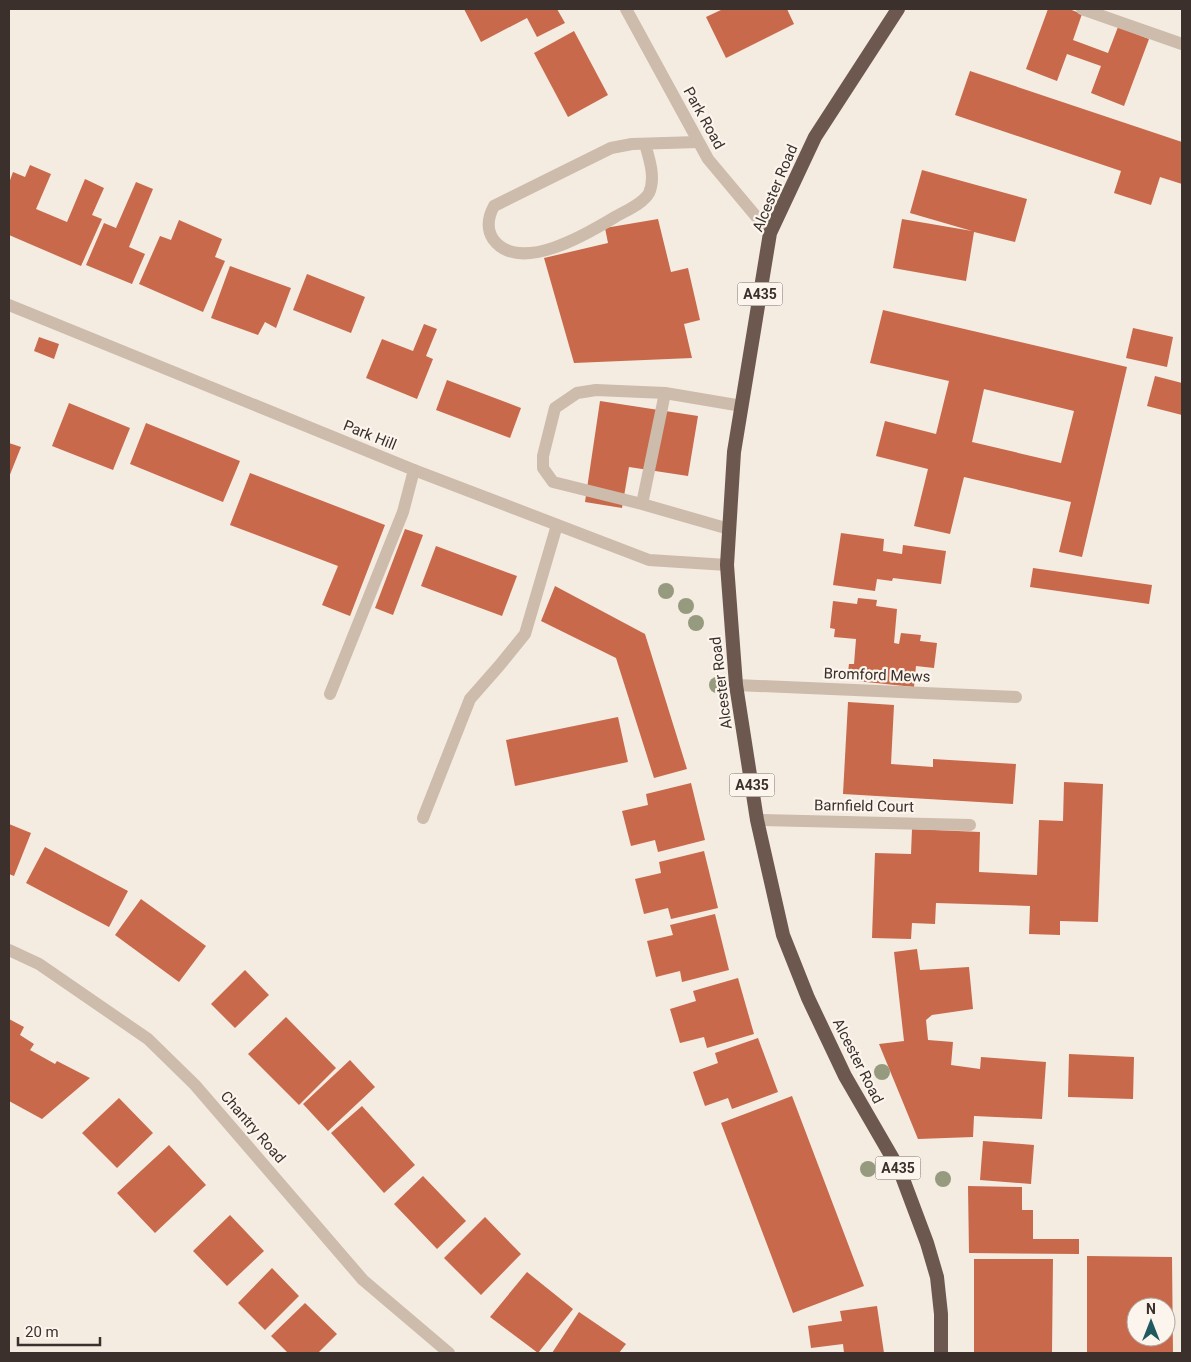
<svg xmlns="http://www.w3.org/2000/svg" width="1191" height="1362" viewBox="0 0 1191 1362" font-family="Roboto,sans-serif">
  <rect width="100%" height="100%" fill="#f4ebe1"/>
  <!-- building -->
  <path fill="#c8694b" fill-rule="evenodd" d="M 464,9 L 557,9 L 565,23 L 537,37 L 527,18 L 481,42 Z
    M 723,9 L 787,9 L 794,24 L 726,58 L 706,17 Z
    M 1048,9 L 1069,9 L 1082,14 L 1073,40 L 1108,53 L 1118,27 L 1149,39 L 1124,106 L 1091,93 L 1101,66 L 1067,54 L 1057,81 L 1026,69 Z
    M 574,31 L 608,95 L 568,117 L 534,53 Z
    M 970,71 L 1182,142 L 1182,184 L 1160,177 L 1151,205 L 1114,193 L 1121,171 L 955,115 Z
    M 30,165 L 51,174 L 36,209 L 67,222 L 85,179 L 104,188 L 92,215 L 102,219 L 81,266 L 9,235 L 9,183 L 13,172 L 25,177 Z
    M 922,170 L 1027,199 L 1015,242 L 974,232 L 966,281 L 893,268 L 902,219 L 972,231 L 910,213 Z
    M 136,182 L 153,189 L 129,247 L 145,254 L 132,284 L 86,265 L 104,223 L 116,228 Z
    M 658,219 L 671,272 L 688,268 L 700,320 L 684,324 L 692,358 L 574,363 L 544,258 L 608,243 L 605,228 Z
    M 179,220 L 222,239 L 215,257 L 225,261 L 203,312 L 139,284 L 160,236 L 171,240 Z
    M 230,266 L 291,288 L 276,328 L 265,322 L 258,335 L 211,318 Z
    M 307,274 L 365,297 L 351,333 L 293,310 Z
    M 883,310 L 1127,367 L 1082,557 L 1059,552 L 1071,502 L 964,477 L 950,534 L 914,526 L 928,469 L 876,456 L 885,421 L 936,434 L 949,381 L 870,363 ZM 984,389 L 1074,411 L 1061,463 L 972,442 Z
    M 424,324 L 437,329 L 426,356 L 433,359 L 417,399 L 366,378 L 382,339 L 413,351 Z
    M 1133,328 L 1173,337 L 1167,367 L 1126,358 Z
    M 39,337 L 59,344 L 54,359 L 34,351 Z
    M 1155,376 L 1182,383 L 1182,415 L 1147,406 Z
    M 447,380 L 521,408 L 510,438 L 436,410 Z
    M 600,401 L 698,416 L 688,476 L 629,467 L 622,508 L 585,502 Z
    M 69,403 L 130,428 L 113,470 L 52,446 Z
    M 146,423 L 240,461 L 223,502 L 130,464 Z
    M 9,443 L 21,447 L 9,477 Z
    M 250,473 L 385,525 L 350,616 L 322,605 L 338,566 L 230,525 Z
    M 405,529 L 423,535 L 393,615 L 375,608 Z
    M 841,533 L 884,539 L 883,551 L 902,554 L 903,545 L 946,551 L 941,584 L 893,578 L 892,581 L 877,579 L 875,591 L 833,585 Z
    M 436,546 L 517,576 L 502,616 L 421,586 Z
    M 1033,568 L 1152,585 L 1149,604 L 1030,587 Z
    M 555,586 L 645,634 L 687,769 L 654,778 L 616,658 L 541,621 Z
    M 858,598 L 877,600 L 876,606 L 897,609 L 894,643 L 899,644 L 901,633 L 921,635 L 920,641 L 937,643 L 934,668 L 916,666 L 914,687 L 847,680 L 849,664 L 854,664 L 856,639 L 834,637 L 835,629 L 830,628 L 833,601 L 857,604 Z
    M 848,702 L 894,705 L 891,764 L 933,767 L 933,759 L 1016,764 L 1013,804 L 843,794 Z
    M 618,717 L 628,762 L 515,786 L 506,740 Z
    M 1064,782 L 1103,784 L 1098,922 L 1060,921 L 1060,935 L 1029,934 L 1030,906 L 936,903 L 935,924 L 912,923 L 911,939 L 872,938 L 875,853 L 911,854 L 912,829 L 980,832 L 979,872 L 1037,875 L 1039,820 L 1063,821 Z
    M 691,783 L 705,840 L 658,852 L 655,840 L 631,846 L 622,811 L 648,805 L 646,794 Z
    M 9,824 L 31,833 L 14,876 L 9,874 Z
    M 45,847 L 128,891 L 109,927 L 26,883 Z
    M 704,851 L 718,908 L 671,919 L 668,908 L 644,914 L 635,879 L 661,873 L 659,862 Z
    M 141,899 L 206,946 L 179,982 L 115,935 Z
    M 715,914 L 729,970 L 682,982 L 680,971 L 656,977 L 647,941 L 673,935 L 670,925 Z
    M 917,949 L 920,970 L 969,967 L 973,1009 L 932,1015 L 926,1020 L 928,1040 L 953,1042 L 951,1065 L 980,1069 L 981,1057 L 1046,1062 L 1042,1119 L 974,1116 L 973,1137 L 918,1139 L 879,1044 L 904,1041 L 894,952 Z
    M 245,970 L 269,995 L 235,1028 L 211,1004 Z
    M 738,978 L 754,1034 L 707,1048 L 704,1037 L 680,1043 L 670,1009 L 696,1001 L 693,991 Z
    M 286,1017 L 336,1068 L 299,1105 L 248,1054 Z
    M 9,1019 L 24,1027 L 20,1035 L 34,1044 L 30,1050 L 55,1064 L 57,1061 L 90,1078 L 42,1119 L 9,1101 Z
    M 758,1038 L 778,1092 L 732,1109 L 728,1098 L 705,1106 L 693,1072 L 718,1063 L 715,1053 Z
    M 1069,1054 L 1134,1057 L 1133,1099 L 1068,1097 Z
    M 350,1060 L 375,1087 L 328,1131 L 303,1104 Z
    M 792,1096 L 864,1286 L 793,1313 L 721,1123 Z
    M 119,1098 L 153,1133 L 117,1168 L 82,1133 Z
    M 362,1106 L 415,1165 L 384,1193 L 331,1133 Z
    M 983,1141 L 1034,1145 L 1031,1184 L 980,1180 Z
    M 169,1145 L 206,1185 L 155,1233 L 117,1193 Z
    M 423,1176 L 466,1221 L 437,1249 L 394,1204 Z
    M 968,1186 L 1022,1187 L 1022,1210 L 1033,1210 L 1033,1239 L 1079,1239 L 1079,1254 L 969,1253 Z
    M 230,1215 L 264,1251 L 227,1286 L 193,1251 Z
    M 485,1217 L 521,1254 L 481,1295 L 444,1258 Z
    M 1087,1256 L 1172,1257 L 1173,1353 L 1087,1353 ZM 1136,1307 L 1166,1307 L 1166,1337 L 1136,1337 Z
    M 974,1259 L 1053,1259 L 1052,1353 L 974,1353 Z
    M 272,1268 L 299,1296 L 265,1330 L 238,1303 Z
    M 527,1272 L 573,1309 L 538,1353 L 490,1317 Z
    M 305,1303 L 337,1334 L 318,1353 L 288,1353 L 271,1336 Z
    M 877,1306 L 884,1353 L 844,1353 L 843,1344 L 811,1348 L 808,1326 L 842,1321 L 840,1311 Z
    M 579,1312 L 626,1344 L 619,1353 L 552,1353 Z"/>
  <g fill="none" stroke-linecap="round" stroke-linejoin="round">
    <!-- service -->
    <path stroke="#cdbbac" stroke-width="12" d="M 645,144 C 649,158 656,178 649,193 C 643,204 625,211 615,217 C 587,234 519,275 493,239 C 486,228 488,217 494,206 L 611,148 L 632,144 L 698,142
      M 642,504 L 553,482 L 543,468 L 543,456 L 555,408 L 577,393 L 596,390 L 665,393
      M 729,529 L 642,504 L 665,393 L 742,406
      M 330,694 L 403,512 L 414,470
      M 423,818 L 470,699 L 499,666 L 525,634 L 557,525"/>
    <!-- minor -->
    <path stroke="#cdbbac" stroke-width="12" d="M 626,9 L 708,159 L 770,233
      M 1082,9 L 1182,44
      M 9,305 L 414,470 L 649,560 L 727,565
      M 736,685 L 1016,697
      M 757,820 L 970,825
      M 9,950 L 39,964 L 148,1039 L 195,1085 L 363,1280 L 449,1353"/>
    <!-- trunk -->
    <path stroke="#6c584f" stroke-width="14" d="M 898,9 L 815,137 L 770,233 L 734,452 L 727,565 L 736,685 L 757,820 L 783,935 L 808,998 L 845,1076 L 900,1171 L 927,1243 L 937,1277 L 941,1314 L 941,1353"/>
  </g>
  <!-- trees -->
  <g fill="#969b7f">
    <circle cx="666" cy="591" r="8"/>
    <circle cx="686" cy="606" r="8"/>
    <circle cx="696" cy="623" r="8"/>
    <circle cx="717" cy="685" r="8"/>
    <circle cx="882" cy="1072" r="8"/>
    <circle cx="868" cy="1169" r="8"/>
    <circle cx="943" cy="1179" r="8"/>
  </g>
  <g text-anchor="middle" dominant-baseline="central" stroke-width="4.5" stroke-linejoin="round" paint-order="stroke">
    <!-- shield labels -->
    <g fill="#fbf5ee" stroke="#756b66" stroke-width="1">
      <rect x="737.5" y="282.5" width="45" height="23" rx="4"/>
      <rect x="729.5" y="773.5" width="45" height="23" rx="4"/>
      <rect x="875.5" y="1156.5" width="45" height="23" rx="4"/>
    </g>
    <g font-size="14" font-weight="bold" fill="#3b302b">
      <text x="760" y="294">A435</text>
      <text x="752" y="785">A435</text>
      <text x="898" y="1168">A435</text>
    </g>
    <!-- street labels -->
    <g font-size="15" fill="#3b302b" stroke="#fbf5ee">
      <text transform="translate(704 118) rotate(61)">Park Road</text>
      <text transform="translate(775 188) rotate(-67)">Alcester Road</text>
      <text transform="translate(370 435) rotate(22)">Park Hill</text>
      <text transform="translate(877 675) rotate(2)">Bromford Mews</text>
      <text transform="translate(721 683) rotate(-97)">Alcester Road</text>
      <text transform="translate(864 806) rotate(1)">Barnfield Court</text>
      <text transform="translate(858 1061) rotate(63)">Alcester Road</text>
      <text transform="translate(253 1127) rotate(49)">Chantry Road</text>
    </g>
  </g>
  <!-- border -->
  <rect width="1191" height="1362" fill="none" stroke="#3b302b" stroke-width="20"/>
  <!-- north arrow -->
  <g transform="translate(1151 1322)"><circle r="24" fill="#fbf5ee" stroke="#aea6a0"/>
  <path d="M0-4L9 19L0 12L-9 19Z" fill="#1f5a5e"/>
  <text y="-8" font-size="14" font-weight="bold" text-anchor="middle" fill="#3b302b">N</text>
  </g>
  <!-- scale -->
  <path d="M18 1337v8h82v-8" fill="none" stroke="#3b302b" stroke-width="2.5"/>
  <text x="25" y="1337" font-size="15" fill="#3b302b" stroke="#fbf5ee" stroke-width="4" paint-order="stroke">20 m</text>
</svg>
